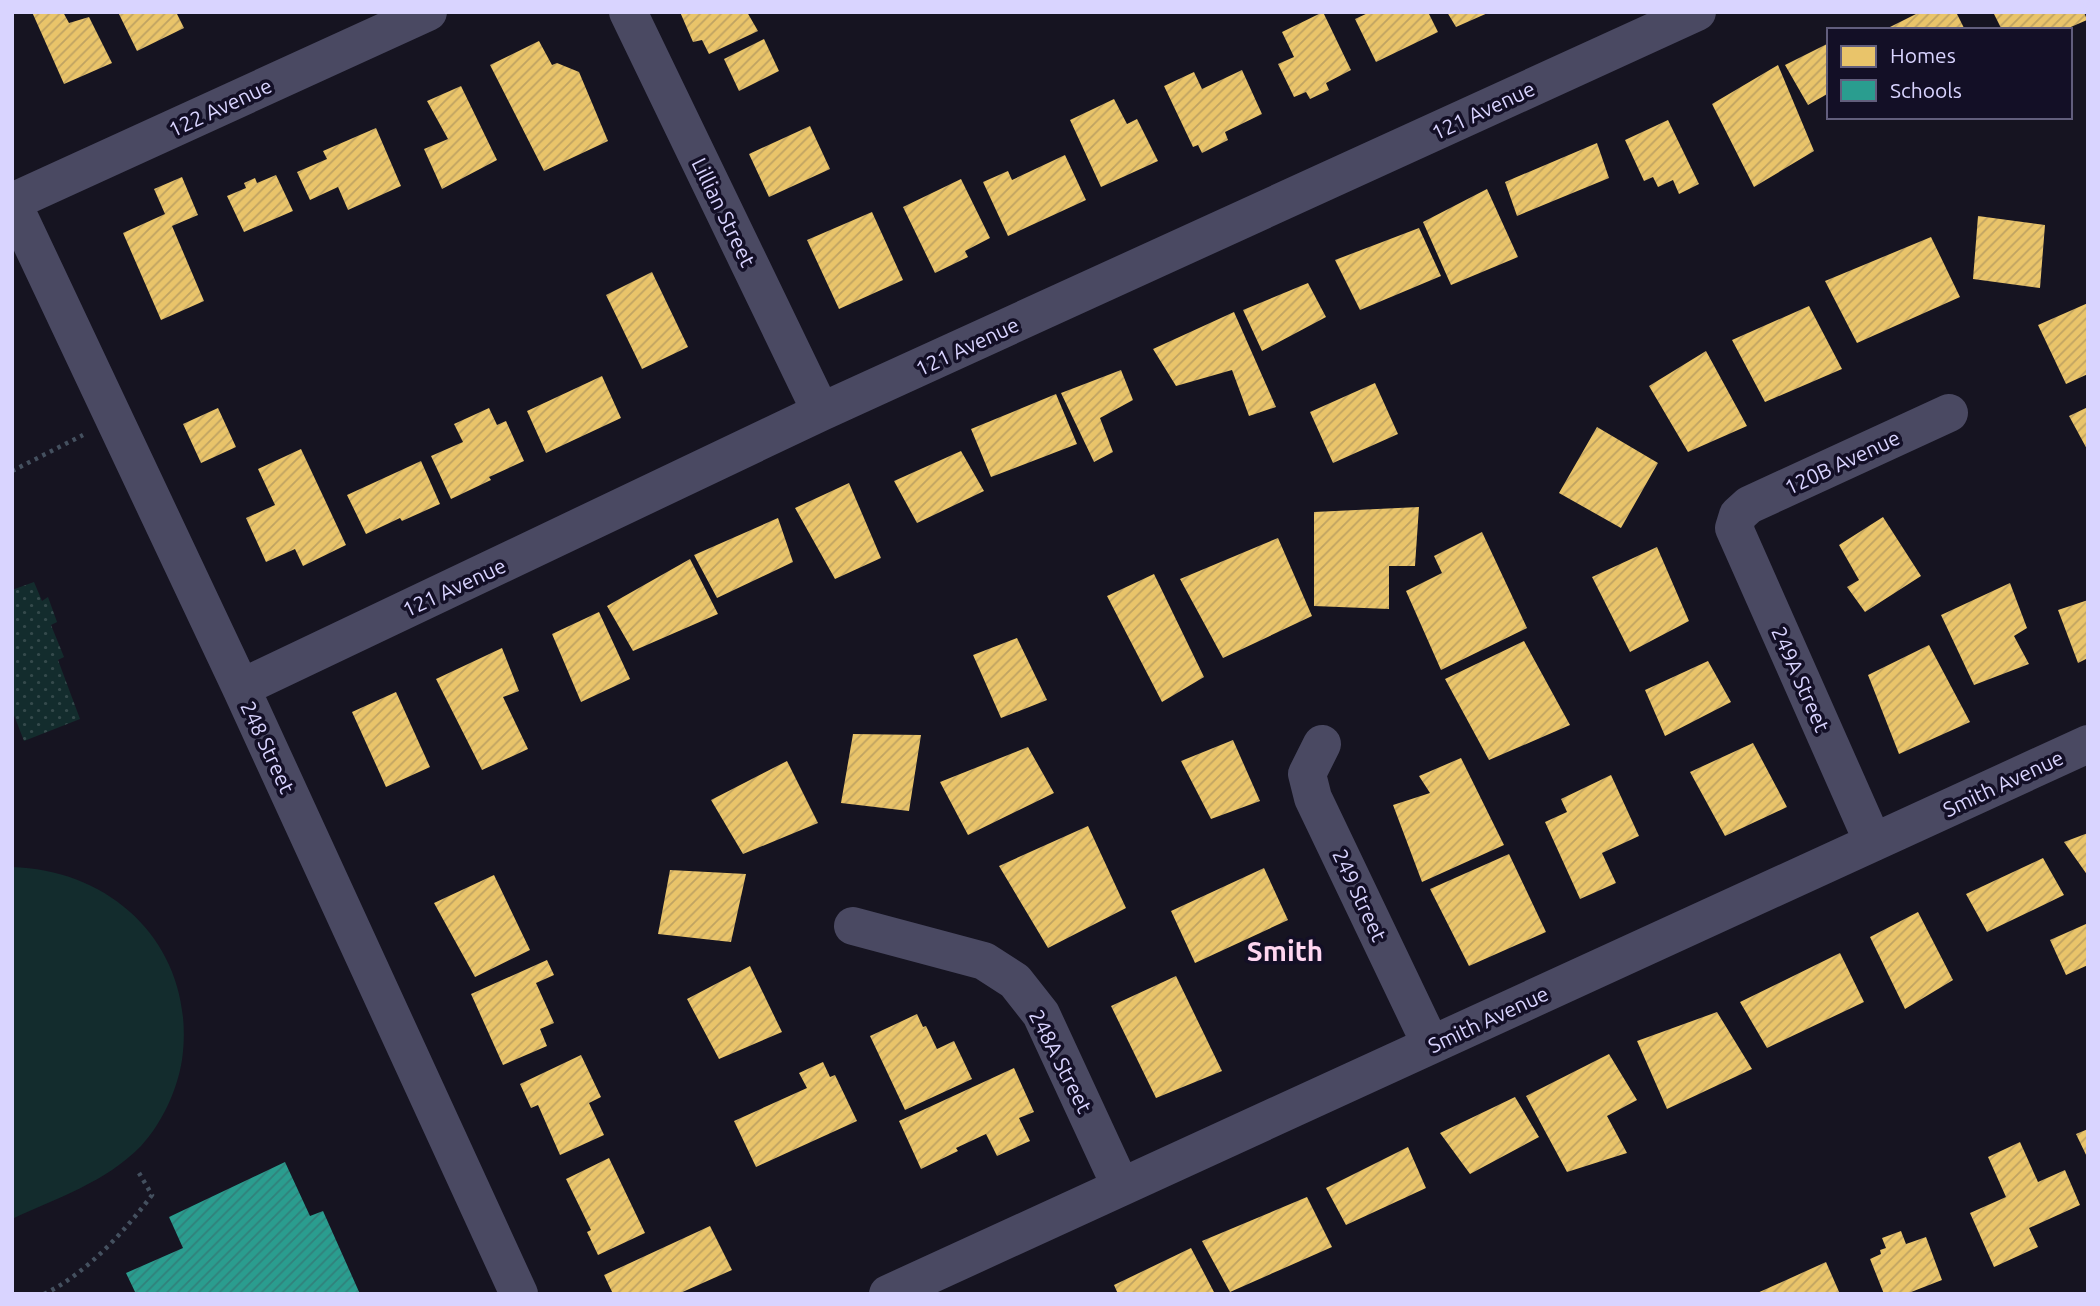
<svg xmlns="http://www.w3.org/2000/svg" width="2100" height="1306" viewBox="0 0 2100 1306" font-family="Ubuntu,sans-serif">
  <defs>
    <pattern id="grass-dots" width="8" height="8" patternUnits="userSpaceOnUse" patternTransform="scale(1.75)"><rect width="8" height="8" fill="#132c2d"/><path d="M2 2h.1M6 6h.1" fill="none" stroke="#354a4c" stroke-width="1.8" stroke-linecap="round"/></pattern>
    <pattern id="homes-hatch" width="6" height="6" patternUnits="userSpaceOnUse" patternTransform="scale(1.75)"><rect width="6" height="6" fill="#e9c46a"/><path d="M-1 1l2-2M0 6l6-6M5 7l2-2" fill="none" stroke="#bfa362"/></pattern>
    <pattern id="schools-hatch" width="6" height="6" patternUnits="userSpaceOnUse" patternTransform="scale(1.75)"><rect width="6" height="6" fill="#2a9d8f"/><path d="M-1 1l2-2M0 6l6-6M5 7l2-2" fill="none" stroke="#31817b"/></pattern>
  </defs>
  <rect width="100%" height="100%" fill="#161421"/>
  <!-- grass -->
  <path fill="url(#grass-dots)" d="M 34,582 L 42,601 L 48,597 L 57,622 L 51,625 L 64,657 L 58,660 L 80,719 L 24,741 L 12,710 L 12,590 Z"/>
  <!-- pitch -->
  <path fill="#132c2d" d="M 12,867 C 118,870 197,952 182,1060 C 177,1091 162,1123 141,1146 C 106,1182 57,1198 12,1219 Z"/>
  <!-- homes -->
  <path fill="url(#homes-hatch)" d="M 32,12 L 63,12 L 69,23 L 89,17 L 112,63 L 64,84 Z
    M 118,12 L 176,12 L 184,28 L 137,51 Z
    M 680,12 L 747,12 L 758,31 L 709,54 L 702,40 L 693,42 Z
    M 1323,12 L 1351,70 L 1326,83 L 1329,90 L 1310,99 L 1306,92 L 1294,97 L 1278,64 L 1294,57 L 1282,32 Z
    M 1370,12 L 1428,12 L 1438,32 L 1376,62 L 1355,19 Z
    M 1447,12 L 1490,12 L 1456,27 Z
    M 1920,12 L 1956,12 L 1965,30 L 1884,30 Z
    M 1993,12 L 2084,12 L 2087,20 L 2064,30 L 2002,30 Z
    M 764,39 L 779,71 L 739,91 L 724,59 Z
    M 539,41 L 552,65 L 557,63 L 579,72 L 608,141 L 544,171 L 490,65 Z
    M 1829,43 L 1829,93 L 1808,105 L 1785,65 Z
    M 1778,65 L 1814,151 L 1754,187 L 1712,104 Z
    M 1242,70 L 1262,114 L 1225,132 L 1228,140 L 1202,153 L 1198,145 L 1193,147 L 1164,86 L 1194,72 L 1202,89 Z
    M 461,86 L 497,160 L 442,189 L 424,149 L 448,139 L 427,101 Z
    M 1114,99 L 1127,124 L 1137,119 L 1158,161 L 1101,187 L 1070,120 Z
    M 1668,120 L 1699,184 L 1679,194 L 1673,180 L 1658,187 L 1653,177 L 1644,181 L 1625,140 Z
    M 810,126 L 830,169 L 769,197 L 749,154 Z
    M 376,128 L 401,186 L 348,210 L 338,187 L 310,200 L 297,172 L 327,159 L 323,151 Z
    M 1597,143 L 1609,178 L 1517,216 L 1505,182 Z
    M 1065,155 L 1086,200 L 1008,236 L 983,182 L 1008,171 L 1012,180 Z
    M 276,175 L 293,211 L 244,232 L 227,196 L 246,188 L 244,183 L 255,178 L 257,183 Z
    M 182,177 L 198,215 L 172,226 L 204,301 L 161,320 L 123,233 L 165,214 L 154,189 Z
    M 961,179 L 990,238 L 965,251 L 968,257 L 935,273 L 903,207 Z
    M 1487,189 L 1518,257 L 1451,285 L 1423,222 Z
    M 872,212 L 903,280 L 839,309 L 807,240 Z
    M 1978,216 L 2045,225 L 2040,288 L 1973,279 Z
    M 1419,228 L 1441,276 L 1360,310 L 1335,260 Z
    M 1931,237 L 1960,297 L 1857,343 L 1825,281 Z
    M 652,272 L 688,347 L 642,369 L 606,295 Z
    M 1308,283 L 1326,317 L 1262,351 L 1243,310 Z
    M 2088,303 L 2088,374 L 2066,384 L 2038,325 Z
    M 1809,306 L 1842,369 L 1765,402 L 1732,340 Z
    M 1234,312 L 1276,407 L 1249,416 L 1232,370 L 1176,386 L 1153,349 Z
    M 1706,351 L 1747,426 L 1688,452 L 1649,386 Z
    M 1121,370 L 1133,400 L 1100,418 L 1113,452 L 1094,462 L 1061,393 Z
    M 602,376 L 621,418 L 546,453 L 527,411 Z
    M 1375,383 L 1398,434 L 1333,463 L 1310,412 Z
    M 1056,394 L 1077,444 L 991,477 L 971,429 Z
    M 2088,407 L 2088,451 L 2069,416 Z
    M 218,408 L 236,447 L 201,463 L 183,424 Z
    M 489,408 L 497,425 L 506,421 L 524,461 L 489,477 L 491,480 L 451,499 L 431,456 L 463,442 L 454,424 Z
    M 1597,427 L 1658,463 L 1621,528 L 1559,493 Z
    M 301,449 L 346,545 L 303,566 L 295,549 L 266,562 L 246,518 L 275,505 L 258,469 Z
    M 961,451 L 984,491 L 917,523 L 894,481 Z
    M 421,461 L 440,504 L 402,521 L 400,518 L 366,534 L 347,495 Z
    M 849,483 L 881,558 L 835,579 L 795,508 Z
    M 1419,507 L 1415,566 L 1389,566 L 1389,609 L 1314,606 L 1314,512 Z
    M 1883,517 L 1921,576 L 1865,612 L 1847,587 L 1859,580 L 1839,545 Z
    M 778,518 L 793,562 L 717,598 L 694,555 Z
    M 1482,532 L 1527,628 L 1441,670 L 1406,591 L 1442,573 L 1434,556 Z
    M 1278,538 L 1312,616 L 1223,658 L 1180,579 Z
    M 1657,547 L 1689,621 L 1630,652 L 1592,577 Z
    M 690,559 L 718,614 L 633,651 L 607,606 Z
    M 1154,574 L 1204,677 L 1162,702 L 1107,596 Z
    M 2010,583 L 2027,628 L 2014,636 L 2029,664 L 1974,685 L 1941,615 Z
    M 2088,600 L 2088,658 L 2078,663 L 2058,610 Z
    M 599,612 L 630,679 L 581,702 L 552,634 Z
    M 1017,638 L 1047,700 L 1001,718 L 973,655 Z
    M 1524,641 L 1570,725 L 1489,760 L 1445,679 Z
    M 1929,645 L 1970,722 L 1899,754 L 1868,675 Z
    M 502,648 L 519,691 L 503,697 L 528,749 L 482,770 L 436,679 Z
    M 1708,661 L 1731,702 L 1665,736 L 1645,690 Z
    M 396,692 L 430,767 L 386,787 L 352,712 Z
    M 853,734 L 921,735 L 909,811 L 841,803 Z
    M 1233,740 L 1260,801 L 1211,819 L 1181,761 Z
    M 1753,743 L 1787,807 L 1725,836 L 1690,772 Z
    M 1028,747 L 1054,793 L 968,835 L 940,782 Z
    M 1461,758 L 1504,845 L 1422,882 L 1393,805 L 1430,793 L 1419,776 Z
    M 787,761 L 818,823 L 743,854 L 711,800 Z
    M 1611,775 L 1639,836 L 1602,853 L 1616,883 L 1580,899 L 1545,822 L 1567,812 L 1561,799 Z
    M 1088,826 L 1126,908 L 1048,948 L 999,866 Z
    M 2088,833 L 2088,876 L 2064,842 Z
    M 1509,854 L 1546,932 L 1469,966 L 1430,889 Z
    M 2043,858 L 2064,895 L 1987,932 L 1966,894 Z
    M 1264,868 L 1288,920 L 1195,963 L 1171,911 Z
    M 670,870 L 746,874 L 731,942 L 658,934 Z
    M 494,875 L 530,950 L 475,977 L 434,903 Z
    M 1918,912 L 1953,980 L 1905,1009 L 1870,937 Z
    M 2086,924 L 2088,928 L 2088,965 L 2066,975 L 2050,940 Z
    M 1840,953 L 1864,1002 L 1767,1048 L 1740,1002 Z
    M 547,960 L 554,975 L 536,983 L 554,1023 L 540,1029 L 547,1046 L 503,1065 L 471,994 Z
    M 750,966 L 782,1032 L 719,1059 L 687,999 Z
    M 1176,976 L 1222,1071 L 1156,1098 L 1111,1006 Z
    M 1717,1012 L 1752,1069 L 1667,1109 L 1637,1041 Z
    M 917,1014 L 923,1027 L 926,1026 L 937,1049 L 954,1041 L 972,1079 L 905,1110 L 870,1036 Z
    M 1609,1054 L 1637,1100 L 1607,1116 L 1627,1153 L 1567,1172 L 1526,1096 Z
    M 581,1055 L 601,1097 L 589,1103 L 604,1135 L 560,1155 L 538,1105 L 531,1108 L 520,1084 Z
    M 823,1062 L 830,1077 L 835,1075 L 857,1121 L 756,1167 L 734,1121 L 807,1088 L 799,1073 Z
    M 1014,1068 L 1034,1112 L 1019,1118 L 1030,1141 L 997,1156 L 986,1134 L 956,1148 L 958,1151 L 921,1169 L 899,1121 Z
    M 1515,1097 L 1539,1137 L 1470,1174 L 1440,1133 Z
    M 2088,1129 L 2088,1159 L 2076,1134 Z
    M 2020,1142 L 2038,1182 L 2065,1170 L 2080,1205 L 2029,1228 L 2038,1247 L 1994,1267 L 1970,1213 L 2006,1197 L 1988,1157 Z
    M 1408,1147 L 1426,1188 L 1346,1225 L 1326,1188 Z
    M 609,1158 L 645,1233 L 598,1255 L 587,1232 L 591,1230 L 566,1179 Z
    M 1307,1197 L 1332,1247 L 1230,1292 L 1202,1241 Z
    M 710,1226 L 732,1270 L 678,1294 L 613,1294 L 604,1275 Z
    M 1901,1231 L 1906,1244 L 1926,1237 L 1942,1280 L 1906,1294 L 1884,1294 L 1870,1259 L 1881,1254 L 1880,1250 L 1886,1248 L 1882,1238 Z
    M 1191,1248 L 1215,1294 L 1118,1294 L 1114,1285 Z
    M 1826,1262 L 1840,1294 L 1755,1294 Z"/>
  <!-- schools -->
  <path fill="url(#schools-hatch)" d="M 285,1162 L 310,1216 L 323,1211 L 360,1294 L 136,1294 L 126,1273 L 183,1248 L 169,1217 Z"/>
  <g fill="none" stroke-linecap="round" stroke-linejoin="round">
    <!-- path -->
    <path stroke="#44505f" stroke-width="4.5" stroke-dasharray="3.5 5" stroke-linecap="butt" d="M 12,471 L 83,435
      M 44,1294 C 86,1274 125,1231 152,1195 L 139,1173"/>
    <!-- minor -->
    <path stroke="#4a4962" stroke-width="38" d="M 628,12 L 821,412
      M 12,202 L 241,688 L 519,1294
      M 12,202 L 428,12
      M 241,688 L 821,412 L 1697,12
      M 1322,744 L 1307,774 L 1313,798 L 1431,1045
      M 1873,842 L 1734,528 L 1738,515 L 1749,505 L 1949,413
      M 853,926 L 984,961 L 1015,981 L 1041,1014 L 1121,1187
      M 888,1294 L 2088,744"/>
  </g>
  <g text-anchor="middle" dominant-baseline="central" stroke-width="7" stroke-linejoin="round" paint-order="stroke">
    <!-- street labels -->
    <g font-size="21" fill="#d9d4ff" stroke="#130f26">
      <text transform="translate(220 107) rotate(-25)">122 Avenue</text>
      <text transform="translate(1483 110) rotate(-25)">121 Avenue</text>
      <text transform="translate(724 212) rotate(64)">Lillian Street</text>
      <text transform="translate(967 346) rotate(-25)">121 Avenue</text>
      <text transform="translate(1842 462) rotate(-25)">120B Avenue</text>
      <text transform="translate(454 587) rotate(-25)">121 Avenue</text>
      <text transform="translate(1801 679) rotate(66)">249A Street</text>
      <text transform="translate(268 747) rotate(65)">248 Street</text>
      <text transform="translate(2003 783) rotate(-25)">Smith Avenue</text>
      <text transform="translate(1360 895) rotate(65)">249 Street</text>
      <text transform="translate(1488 1019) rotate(-25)">Smith Avenue</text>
      <text transform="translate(1061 1061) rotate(63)">248A Street</text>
    </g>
    <!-- district labels -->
    <g font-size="28" font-weight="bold" fill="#ffd6f0" stroke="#130f26">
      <text x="1285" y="950">Smith</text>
    </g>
  </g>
  <!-- border -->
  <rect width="2100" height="1306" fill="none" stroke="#d9d4ff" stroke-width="28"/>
  <!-- legend -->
  <rect x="1827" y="28" width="245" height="91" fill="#130f26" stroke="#625e7d" stroke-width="2"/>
  <rect x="1841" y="46" width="35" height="21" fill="#e9c46a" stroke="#625e7d" stroke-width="2"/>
  <text x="1890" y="63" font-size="21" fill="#d9d4ff">Homes</text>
  <rect x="1841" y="80" width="35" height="21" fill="#2a9d8f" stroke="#625e7d" stroke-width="2"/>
  <text x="1890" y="98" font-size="21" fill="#d9d4ff">Schools</text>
</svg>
